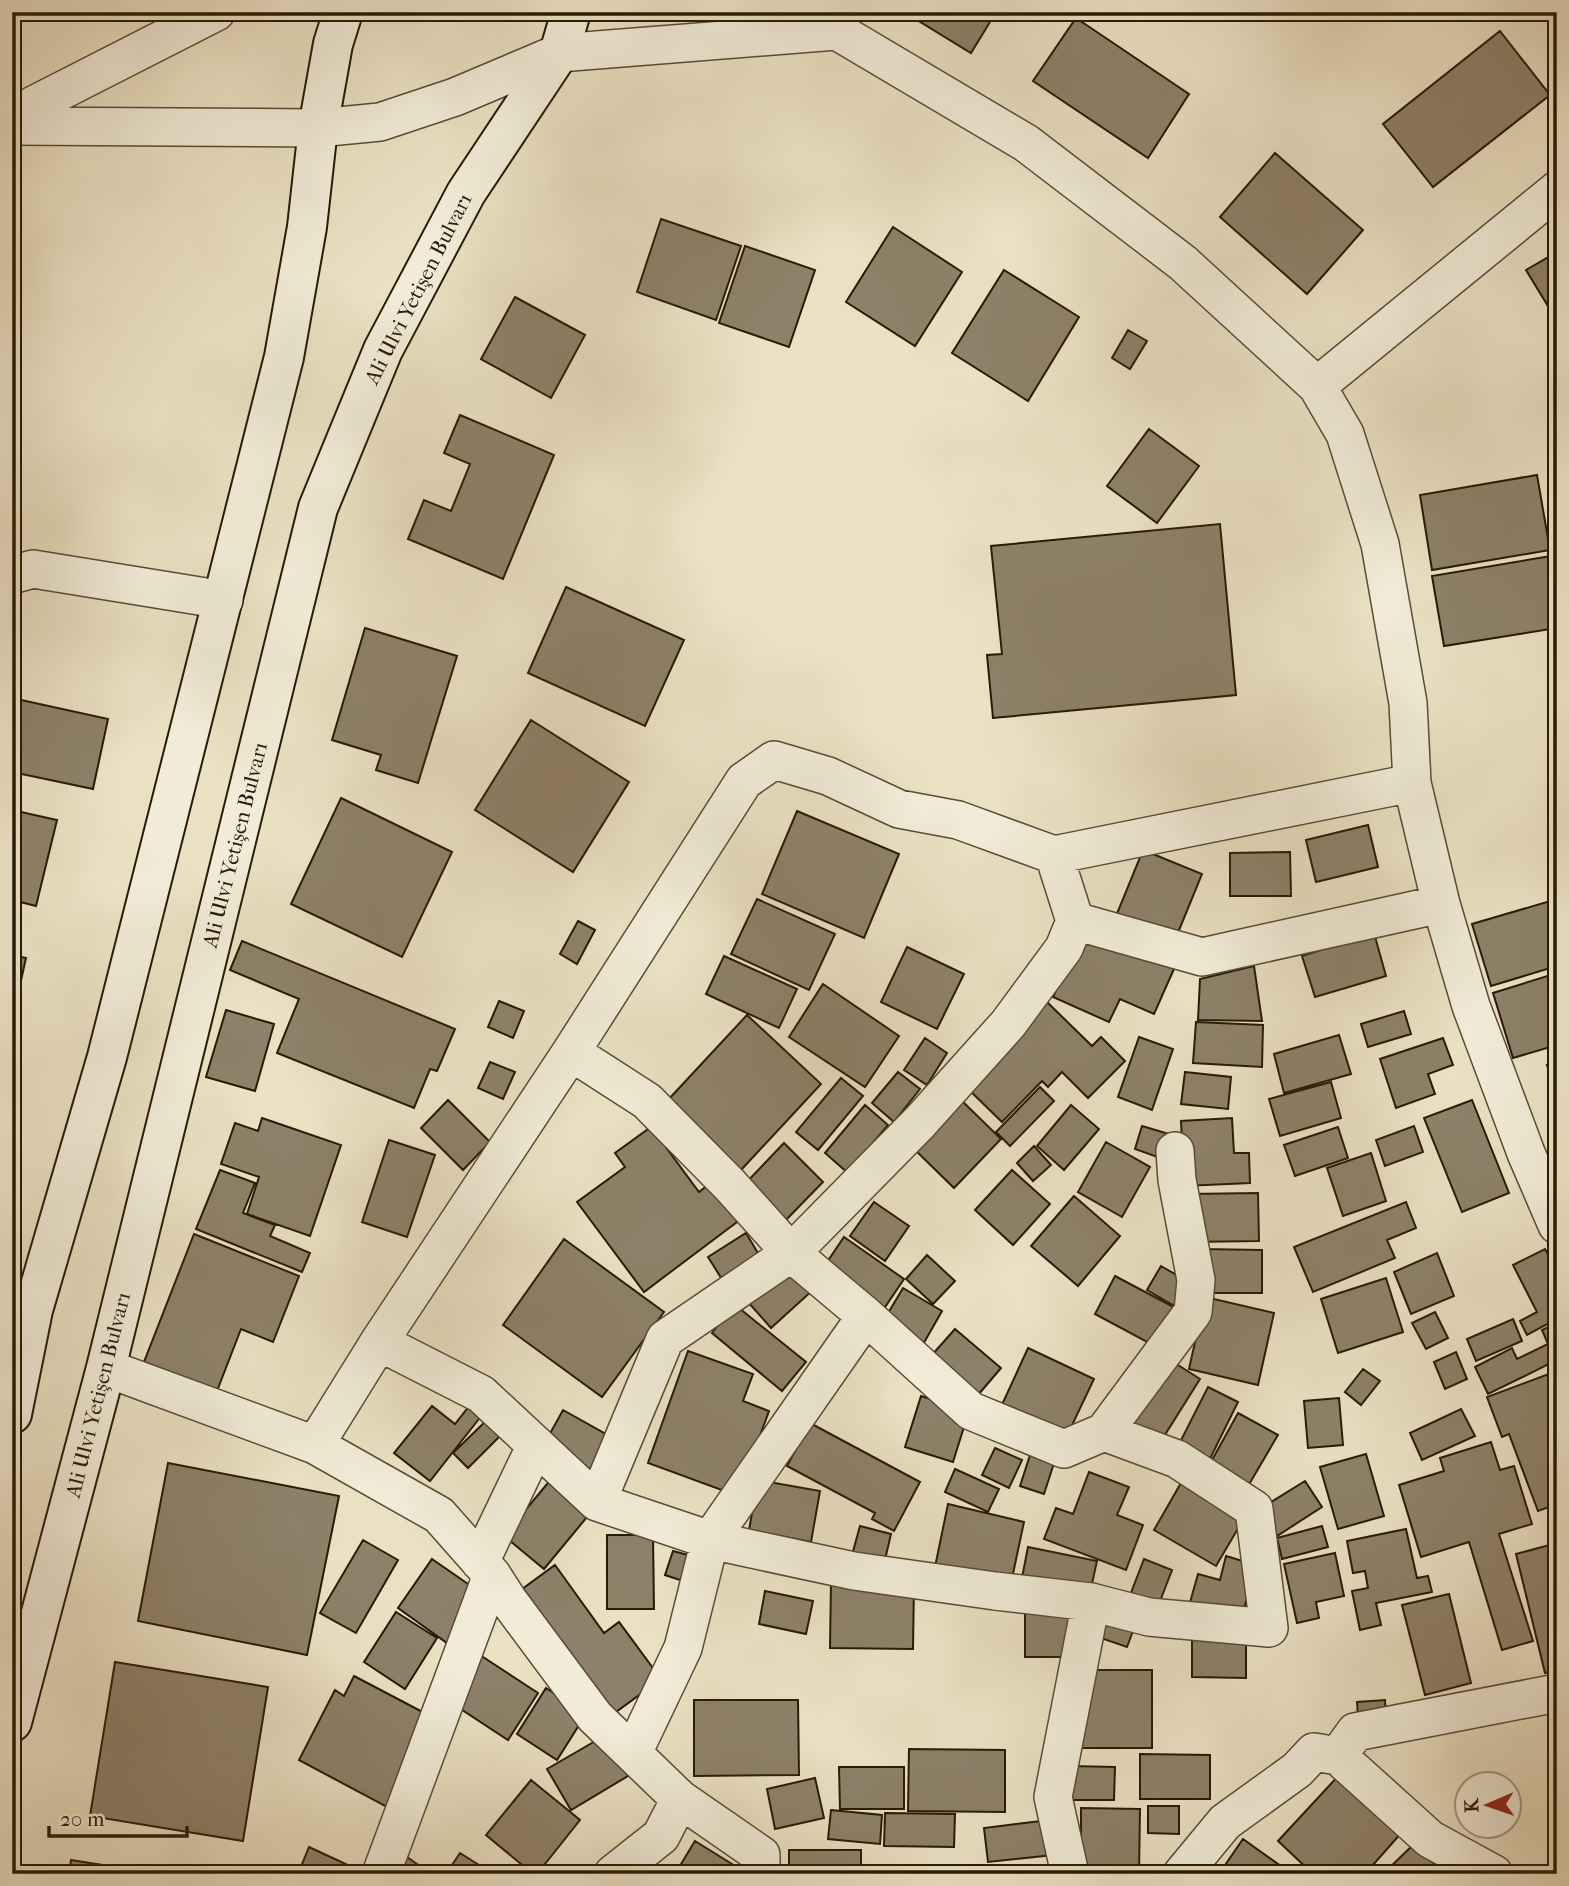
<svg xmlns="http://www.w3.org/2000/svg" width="1569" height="1886" viewBox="0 0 1569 1886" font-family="'IM FELL French Canon',serif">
  <rect width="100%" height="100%" fill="#eae1c3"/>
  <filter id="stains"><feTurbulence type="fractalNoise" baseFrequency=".00286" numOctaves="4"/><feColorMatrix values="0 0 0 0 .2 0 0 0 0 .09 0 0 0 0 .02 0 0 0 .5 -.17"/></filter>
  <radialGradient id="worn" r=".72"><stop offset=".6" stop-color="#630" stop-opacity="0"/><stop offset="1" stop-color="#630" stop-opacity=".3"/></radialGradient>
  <!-- building -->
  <path fill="#8d8169" stroke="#281a07" stroke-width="2" d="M 904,12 L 996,12 L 971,53 Z
    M 1076,18 L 1189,94 L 1148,158 L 1033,81 Z
    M 1500,31 L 1550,95 L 1433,187 L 1383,124 Z
    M 1275,153 L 1363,230 L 1307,294 L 1220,217 Z
    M 661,219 L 741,246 L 716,320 L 637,292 Z
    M 893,227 L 962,272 L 915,346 L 846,302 Z
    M 745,246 L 815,270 L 789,347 L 719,323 Z
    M 1557,252 L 1557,321 L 1526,270 Z
    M 1004,270 L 1079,317 L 1028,401 L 952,353 Z
    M 515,297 L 585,335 L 551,398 L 481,359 Z
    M 1128,330 L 1147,341 L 1130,369 L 1112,358 Z
    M 460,415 L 554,455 L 503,579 L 408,539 L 424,500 L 451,511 L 470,464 L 444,453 Z
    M 1149,429 L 1199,466 L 1157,523 L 1107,486 Z
    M 1537,475 L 1550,550 L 1432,570 L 1420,495 Z
    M 1220,524 L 1236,695 L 993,718 L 987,655 L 1002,654 L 991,546 Z
    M 1557,555 L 1557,628 L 1444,646 L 1432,576 Z
    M 566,587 L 684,640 L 645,726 L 528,673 Z
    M 365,628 L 457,656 L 418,783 L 376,770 L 381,755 L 332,740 Z
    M 12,698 L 108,719 L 93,789 L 12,772 Z
    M 531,720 L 629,782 L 573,872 L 475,810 Z
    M 341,798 L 452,852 L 402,957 L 291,904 Z
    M 12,810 L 57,820 L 36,906 L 12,900 Z
    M 797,811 L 899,854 L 864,938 L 762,894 Z
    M 1368,825 L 1378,867 L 1316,882 L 1306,840 Z
    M 1143,850 L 1202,874 L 1173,945 L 1114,921 Z
    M 1290,852 L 1291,896 L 1230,896 L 1230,853 Z
    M 757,899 L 835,934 L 809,990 L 731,954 Z
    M 1557,899 L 1557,966 L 1491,986 L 1472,924 Z
    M 578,921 L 595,930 L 577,964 L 560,954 Z
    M 1084,928 L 1174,969 L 1154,1014 L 1120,999 L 1109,1022 L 1053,997 Z
    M 1374,933 L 1386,976 L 1315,997 L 1302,956 Z
    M 242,941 L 455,1029 L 437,1071 L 430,1069 L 414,1108 L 277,1053 L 299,999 L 230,970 Z
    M 907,947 L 964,974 L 937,1029 L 881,1002 Z
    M 12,955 L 26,958 L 12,1021 Z
    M 724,956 L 797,989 L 779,1028 L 706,994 Z
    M 1254,966 L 1262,1021 L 1198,1020 L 1200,979 Z
    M 1557,973 L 1557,1045 L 1513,1058 L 1493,993 Z
    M 823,984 L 899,1036 L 865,1087 L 789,1037 Z
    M 499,1001 L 524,1011 L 513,1038 L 488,1027 Z
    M 1046,1001 L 1092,1046 L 1101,1037 L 1125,1061 L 1088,1098 L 1062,1072 L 1048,1087 L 1042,1081 L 1002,1122 L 964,1085 Z
    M 226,1010 L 274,1024 L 255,1091 L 206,1077 Z
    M 1404,1011 L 1411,1034 L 1368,1047 L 1361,1024 Z
    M 747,1015 L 821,1084 L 741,1170 L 667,1101 Z
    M 1196,1022 L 1263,1025 L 1262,1067 L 1193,1063 Z
    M 1339,1035 L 1351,1074 L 1284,1093 L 1274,1054 Z
    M 1139,1037 L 1173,1049 L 1152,1110 L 1118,1097 Z
    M 925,1038 L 947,1053 L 927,1085 L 904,1070 Z
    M 1443,1038 L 1453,1065 L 1428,1074 L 1435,1094 L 1396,1108 L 1380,1059 Z
    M 490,1062 L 515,1072 L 503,1099 L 478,1088 Z
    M 1557,1062 L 1557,1097 L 1547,1065 Z
    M 898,1072 L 920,1089 L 894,1122 L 872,1103 Z
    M 1185,1072 L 1231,1077 L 1228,1109 L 1181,1104 Z
    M 841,1078 L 863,1096 L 818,1150 L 796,1132 Z
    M 1331,1082 L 1341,1118 L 1280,1136 L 1269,1099 Z
    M 1040,1087 L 1054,1101 L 1010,1146 L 996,1132 Z
    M 958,1097 L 1001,1139 L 954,1188 L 911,1146 Z
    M 448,1100 L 490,1142 L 463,1170 L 421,1128 Z
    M 1472,1100 L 1509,1193 L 1462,1212 L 1424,1118 Z
    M 865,1105 L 888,1125 L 848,1173 L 825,1153 Z
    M 1071,1105 L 1099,1129 L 1064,1170 L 1037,1146 Z
    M 262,1118 L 341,1145 L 310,1236 L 247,1214 L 259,1177 L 221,1164 L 235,1123 L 258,1131 Z
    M 1232,1118 L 1234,1153 L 1249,1153 L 1250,1183 L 1184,1186 L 1181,1121 Z
    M 1142,1126 L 1172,1135 L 1163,1159 L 1135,1149 Z
    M 1414,1126 L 1423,1152 L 1385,1166 L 1376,1140 Z
    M 651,1127 L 699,1192 L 713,1181 L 741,1219 L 644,1292 L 577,1202 L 625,1167 L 615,1153 Z
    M 1338,1127 L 1348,1158 L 1295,1176 L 1284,1145 Z
    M 389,1140 L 435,1155 L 407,1237 L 362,1222 Z
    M 1106,1142 L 1150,1167 L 1122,1217 L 1078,1192 Z
    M 784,1143 L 823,1182 L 781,1225 L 742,1187 Z
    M 1034,1146 L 1051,1165 L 1033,1181 L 1017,1163 Z
    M 1371,1153 L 1386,1201 L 1343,1216 L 1327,1168 Z
    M 220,1170 L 255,1183 L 243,1213 L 275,1225 L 270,1236 L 310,1253 L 302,1272 L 196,1229 Z
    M 1012,1170 L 1050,1204 L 1013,1245 L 975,1210 Z
    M 1258,1193 L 1259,1241 L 1189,1242 L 1188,1194 Z
    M 1074,1196 L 1120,1236 L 1078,1286 L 1031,1246 Z
    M 874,1202 L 909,1226 L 885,1261 L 850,1236 Z
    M 1406,1202 L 1416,1228 L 1387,1240 L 1395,1258 L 1313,1292 L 1294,1247 Z
    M 746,1233 L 762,1260 L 725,1284 L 708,1257 Z
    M 194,1234 L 299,1276 L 273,1342 L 241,1329 L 217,1391 L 144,1362 Z
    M 844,1237 L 904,1279 L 881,1313 L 821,1271 Z
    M 564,1239 L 664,1312 L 602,1397 L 503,1325 Z
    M 1201,1249 L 1262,1250 L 1262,1293 L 1200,1293 Z
    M 1545,1249 L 1557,1271 L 1557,1319 L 1527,1335 L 1520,1321 L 1537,1312 L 1513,1265 Z
    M 1437,1253 L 1454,1296 L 1411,1314 L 1394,1272 Z
    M 927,1255 L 955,1281 L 933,1304 L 906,1279 Z
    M 792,1264 L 814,1289 L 771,1328 L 748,1302 Z
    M 1161,1266 L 1192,1284 L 1178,1308 L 1147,1290 Z
    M 1115,1276 L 1183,1312 L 1162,1350 L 1095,1314 Z
    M 1386,1278 L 1403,1332 L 1338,1353 L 1321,1299 Z
    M 903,1288 L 942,1311 L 921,1348 L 881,1325 Z
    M 1205,1297 L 1274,1313 L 1258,1385 L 1189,1369 Z
    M 734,1304 L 806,1362 L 782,1391 L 712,1333 Z
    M 1435,1312 L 1448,1338 L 1426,1349 L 1412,1323 Z
    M 1513,1319 L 1522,1341 L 1476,1361 L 1467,1339 Z
    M 1557,1323 L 1557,1360 L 1488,1394 L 1475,1367 L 1512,1348 L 1517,1359 L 1548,1344 L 1542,1330 Z
    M 955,1329 L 1001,1368 L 978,1395 L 932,1355 Z
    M 1028,1348 L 1094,1379 L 1065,1440 L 1000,1409 Z
    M 688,1351 L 753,1374 L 743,1401 L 769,1411 L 738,1496 L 648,1463 Z
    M 1456,1352 L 1467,1379 L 1445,1389 L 1434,1362 Z
    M 1167,1358 L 1200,1379 L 1156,1449 L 1123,1428 Z
    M 1363,1369 L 1380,1381 L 1361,1405 L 1345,1392 Z
    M 1557,1371 L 1557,1504 L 1538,1511 L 1509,1434 L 1502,1437 L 1487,1397 Z
    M 1208,1387 L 1238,1402 L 1204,1471 L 1173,1456 Z
    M 921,1396 L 969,1411 L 953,1462 L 905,1447 Z
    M 1339,1398 L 1343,1445 L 1308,1448 L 1304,1401 Z
    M 470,1405 L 482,1415 L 430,1481 L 394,1453 L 432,1406 L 455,1424 Z
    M 1461,1409 L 1475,1436 L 1422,1460 L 1410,1433 Z
    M 563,1410 L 620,1442 L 600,1479 L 542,1448 Z
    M 1238,1413 L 1278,1435 L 1244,1493 L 1206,1471 Z
    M 491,1416 L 506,1430 L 468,1468 L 453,1453 Z
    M 810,1423 L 920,1482 L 894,1531 L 872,1519 L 875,1513 L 787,1466 Z
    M 1491,1442 L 1500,1470 L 1514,1466 L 1532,1524 L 1499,1534 L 1533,1641 L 1502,1650 L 1469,1542 L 1421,1557 L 1399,1485 L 1444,1471 L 1440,1458 Z
    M 995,1448 L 1022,1460 L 1009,1488 L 982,1475 Z
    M 1031,1452 L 1055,1460 L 1044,1494 L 1020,1486 Z
    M 1366,1454 L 1384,1516 L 1338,1529 L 1320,1467 Z
    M 168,1463 L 339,1496 L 307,1655 L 138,1621 Z
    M 955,1469 L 999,1489 L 988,1512 L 945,1492 Z
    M 1089,1472 L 1129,1487 L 1117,1515 L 1143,1525 L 1126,1570 L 1044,1539 L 1056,1508 L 1073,1514 Z
    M 552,1478 L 592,1511 L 544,1569 L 504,1536 Z
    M 758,1480 L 820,1491 L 811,1542 L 749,1530 Z
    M 1305,1481 L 1322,1507 L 1277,1536 L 1260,1509 Z
    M 1181,1483 L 1243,1520 L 1216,1566 L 1154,1530 Z
    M 948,1504 L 1024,1522 L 1011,1583 L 935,1567 Z
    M 860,1526 L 891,1534 L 884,1564 L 852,1555 Z
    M 1322,1526 L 1328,1547 L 1282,1559 L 1277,1538 Z
    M 1406,1529 L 1417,1578 L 1428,1576 L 1432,1592 L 1376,1603 L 1381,1625 L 1360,1630 L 1352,1591 L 1368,1588 L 1365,1571 L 1353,1573 L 1347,1541 Z
    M 607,1535 L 653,1535 L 654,1609 L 607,1609 Z
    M 363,1540 L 398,1560 L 356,1633 L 320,1613 Z
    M 1557,1543 L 1557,1670 L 1545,1673 L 1516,1554 Z
    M 1028,1547 L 1097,1561 L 1089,1597 L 1021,1583 Z
    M 673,1551 L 699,1558 L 692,1584 L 665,1575 Z
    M 1335,1553 L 1344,1596 L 1316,1602 L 1319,1618 L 1297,1623 L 1284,1564 Z
    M 1226,1556 L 1256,1565 L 1241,1620 L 1189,1606 L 1198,1574 L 1220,1580 Z
    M 432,1559 L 481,1593 L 447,1643 L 398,1608 Z
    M 1144,1559 L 1172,1570 L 1157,1609 L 1129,1598 Z
    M 555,1565 L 604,1633 L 619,1622 L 661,1679 L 605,1720 L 514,1595 Z
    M 831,1581 L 914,1582 L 913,1649 L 830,1648 Z
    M 765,1591 L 813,1601 L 806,1634 L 759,1624 Z
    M 1449,1594 L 1471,1683 L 1425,1695 L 1402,1605 Z
    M 1102,1607 L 1137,1620 L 1127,1647 L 1092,1635 Z
    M 1025,1609 L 1076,1609 L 1076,1657 L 1025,1657 Z
    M 396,1612 L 437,1638 L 405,1689 L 364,1662 Z
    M 1192,1632 L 1246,1632 L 1246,1678 L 1192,1677 Z
    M 480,1655 L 538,1693 L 508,1740 L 450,1702 Z
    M 115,1662 L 268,1687 L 243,1841 L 90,1816 Z
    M 1081,1670 L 1152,1670 L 1152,1748 L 1081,1748 Z
    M 354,1676 L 434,1718 L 387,1807 L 299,1760 L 335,1690 L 344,1696 Z
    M 546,1688 L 586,1714 L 557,1760 L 517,1734 Z
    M 694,1700 L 798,1700 L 799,1775 L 694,1776 Z
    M 1385,1700 L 1386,1715 L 1358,1717 L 1357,1702 Z
    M 604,1736 L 628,1776 L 571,1810 L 547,1769 Z
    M 909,1749 L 1005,1750 L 1005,1812 L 908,1811 Z
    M 1140,1754 L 1210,1755 L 1210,1799 L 1140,1799 Z
    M 1068,1766 L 1115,1767 L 1114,1800 L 1068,1800 Z
    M 839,1767 L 904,1767 L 904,1809 L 840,1809 Z
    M 1340,1774 L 1403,1831 L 1365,1874 L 1313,1874 L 1278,1841 Z
    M 815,1778 L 824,1818 L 775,1829 L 767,1789 Z
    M 531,1780 L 580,1820 L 537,1874 L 533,1874 L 486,1835 Z
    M 1148,1806 L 1179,1806 L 1179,1834 L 1148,1833 Z
    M 1081,1808 L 1140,1809 L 1139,1874 L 1081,1874 Z
    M 831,1810 L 882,1815 L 880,1844 L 828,1839 Z
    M 885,1813 L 955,1814 L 954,1847 L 884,1846 Z
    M 1049,1820 L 1053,1855 L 988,1862 L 984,1828 Z
    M 1243,1839 L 1292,1874 L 1219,1874 Z
    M 695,1841 L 748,1874 L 675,1874 Z
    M 1415,1843 L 1444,1874 L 1383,1874 Z
    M 309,1847 L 367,1874 L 298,1874 Z
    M 789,1850 L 861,1850 L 861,1874 L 789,1874 Z
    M 460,1853 L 479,1865 L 473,1874 L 446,1874 Z
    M 407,1857 L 431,1874 L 396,1874 Z
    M 71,1860 L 160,1874 L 69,1874 Z"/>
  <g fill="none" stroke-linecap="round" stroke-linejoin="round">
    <defs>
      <path id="street" d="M 801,12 L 837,31 L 1026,143 L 1183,263 L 1317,386 L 1345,434 L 1380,544 L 1408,703 L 1412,783 L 1441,904 L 1471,1006 L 1526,1153 L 1557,1225
        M 12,116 L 216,12
        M 12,126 L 318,128 L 380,122 L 455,97 L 559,53 L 836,31
        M 1317,386 L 1557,190
        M 12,575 L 33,569 L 224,600
        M 1075,921 L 1202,957 L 1441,904
        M 571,1052 L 647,1101 L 730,1185 L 791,1253 L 866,1316 L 971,1411 L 1064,1449 L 1104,1432 L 1193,1312 L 1196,1280 L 1177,1180 L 1175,1151
        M 379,1342 L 481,1394 L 597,1502 L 710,1540 L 854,1571 L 995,1591 L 1091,1602 L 1149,1617 L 1269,1628 L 1254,1509 L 1177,1459 L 1104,1432
        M 106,1368 L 315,1445 L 439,1515 L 492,1575 L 508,1600 L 595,1717 L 680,1799 L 761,1855 L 761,1874
        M 315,1445 L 379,1342 L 571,1052 L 744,781 L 774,760 L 828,776 L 899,809 L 958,820 L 1054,855 L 1412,783
        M 597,1502 L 665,1339 L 791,1253 L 920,1122 L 1008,1024 L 1064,948 L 1075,921 L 1054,855
        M 480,1562 L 536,1445
        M 633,1753 L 683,1648 L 710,1540 L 866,1316
        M 1338,1756 L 1430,1839 L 1494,1874
        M 381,1874 L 492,1575
        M 613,1874 L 661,1836 L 680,1799
        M 1070,1874 L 1053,1797 L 1091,1602
        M 1182,1874 L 1225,1822 L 1297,1770 L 1314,1752 L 1338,1756 L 1355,1732 L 1557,1693"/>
      <path id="secondary" d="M 12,1414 L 33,1310 L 107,1057 L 284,357 L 307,227 L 318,128 L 333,44 L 343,12
        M 12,1722 L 106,1368 L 318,508 L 383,350 L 466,193 L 559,53 L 571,12"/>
    </defs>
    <!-- street casing -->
    <use href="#street" stroke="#584c36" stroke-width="40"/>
    <!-- secondary casing -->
    <use href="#secondary" stroke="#281a07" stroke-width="42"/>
    <!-- street -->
    <use href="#street" stroke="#f1ecd8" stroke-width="37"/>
    <!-- secondary -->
    <use href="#secondary" stroke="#f1ecd8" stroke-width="38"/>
  </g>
  <g text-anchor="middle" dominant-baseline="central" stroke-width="6" stroke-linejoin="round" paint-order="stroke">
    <!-- street labels -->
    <g font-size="21" fill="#281a07" stroke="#f1ecd8">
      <text transform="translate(418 289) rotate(-63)">Ali Ulvi Yetişen Bulvarı</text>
      <text transform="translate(235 845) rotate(-76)">Ali Ulvi Yetişen Bulvarı</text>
      <text transform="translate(98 1395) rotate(-76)">Ali Ulvi Yetişen Bulvarı</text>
    </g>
  </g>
  <!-- margin -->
  <rect width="1569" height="1886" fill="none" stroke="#eae1c3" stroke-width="42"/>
  <rect x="14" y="14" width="1541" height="1858" fill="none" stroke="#281a07" stroke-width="3.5"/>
  <rect x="21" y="21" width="1527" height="1844" fill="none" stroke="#281a07" stroke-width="2"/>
  <!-- north arrow -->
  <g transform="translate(1488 1805) rotate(268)"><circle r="33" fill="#f1ecd8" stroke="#a19884" stroke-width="2"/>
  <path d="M0-5L12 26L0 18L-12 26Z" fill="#8f2418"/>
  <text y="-10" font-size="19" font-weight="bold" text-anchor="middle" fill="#281a07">K</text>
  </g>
  <!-- scale -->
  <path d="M49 1826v10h138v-10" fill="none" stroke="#281a07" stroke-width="3.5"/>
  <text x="60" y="1826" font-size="21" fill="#281a07" stroke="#f1ecd8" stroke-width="5" paint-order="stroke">20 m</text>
  <rect width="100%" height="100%" filter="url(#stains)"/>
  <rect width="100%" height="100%" fill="url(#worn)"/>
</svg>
